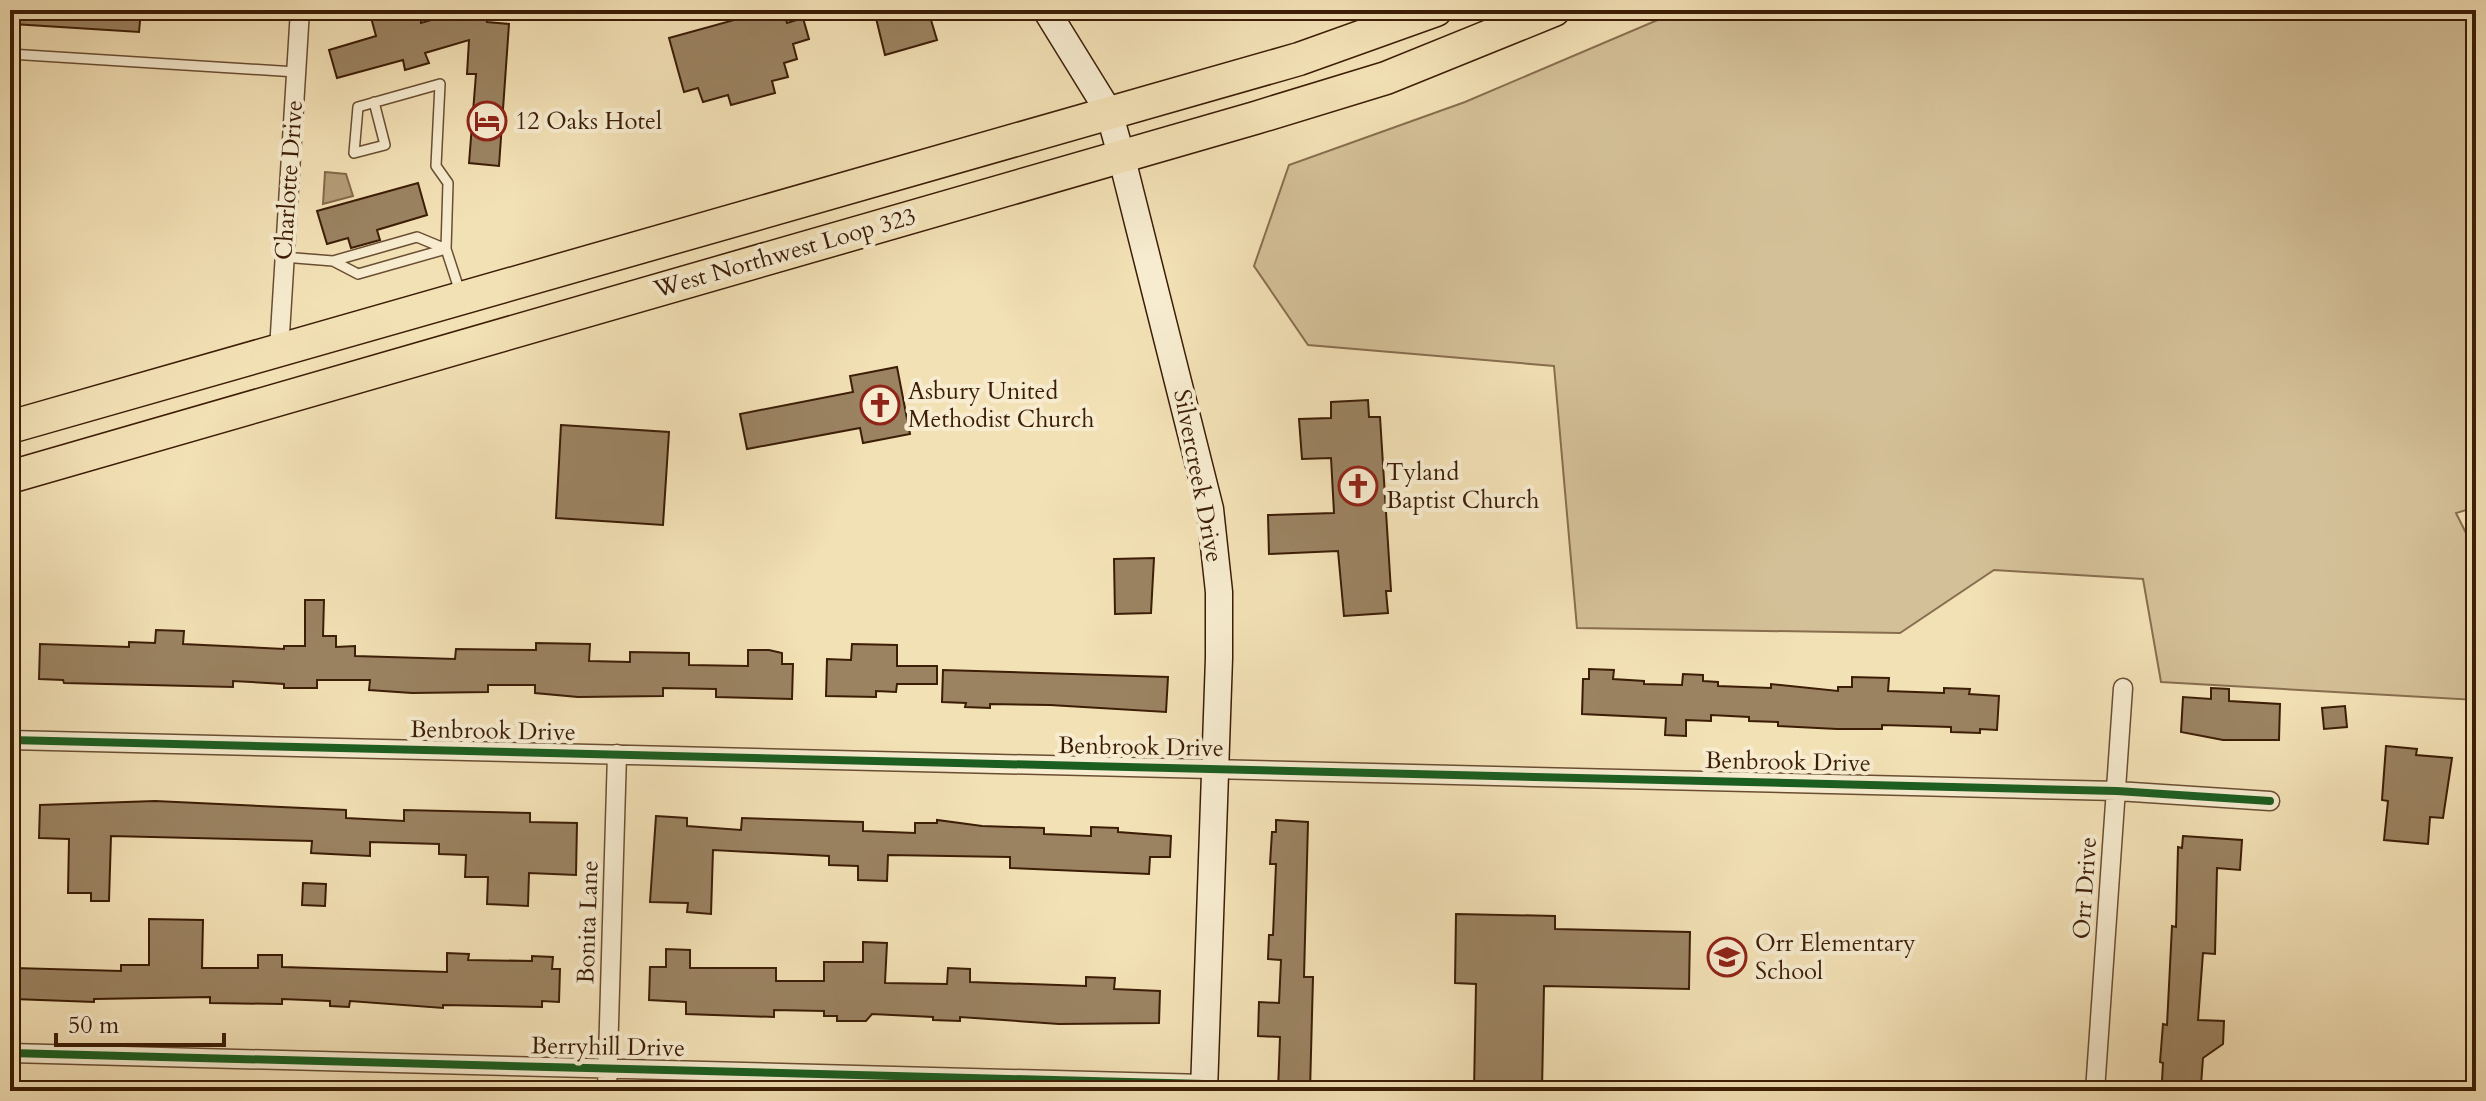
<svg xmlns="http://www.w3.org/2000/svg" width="2486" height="1101" viewBox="0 0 2486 1101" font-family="Cardo,serif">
  <rect width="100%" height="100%" fill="#f3e1b6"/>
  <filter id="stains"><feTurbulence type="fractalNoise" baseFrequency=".0025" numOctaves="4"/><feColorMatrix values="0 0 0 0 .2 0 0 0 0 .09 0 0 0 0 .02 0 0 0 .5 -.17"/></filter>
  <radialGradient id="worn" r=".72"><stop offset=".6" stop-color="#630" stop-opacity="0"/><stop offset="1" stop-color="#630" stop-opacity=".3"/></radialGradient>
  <!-- green -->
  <path fill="#d4c098" stroke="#886e4f" stroke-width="2" d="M 1681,10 L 2476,10 L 2476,507 L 2456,513 L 2476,553 L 2476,700 L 2161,682 L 2143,579 L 1994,570 L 1900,633 L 1577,628 L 1554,366 L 1308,345 L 1254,266 L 1289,165 L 1465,102 Z"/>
  <!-- water -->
  <path fill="#b59e7a" stroke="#856a4c" stroke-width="2" d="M 325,172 L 346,174 L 353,196 L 323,204 Z"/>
  <!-- building -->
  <path fill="#9b8362" stroke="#3c1d06" stroke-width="2" d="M 13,10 L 141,10 L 139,32 L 13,24 Z
    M 369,10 L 422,10 L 421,23 L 466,10 L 483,10 L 487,22 L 509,24 L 499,166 L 469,163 L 476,74 L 467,74 L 469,40 L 425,53 L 429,63 L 405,70 L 403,60 L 337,78 L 329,50 L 376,36 Z
    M 770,10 L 783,10 L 787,23 L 803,18 L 809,39 L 793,44 L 797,59 L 784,63 L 788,77 L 772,81 L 775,93 L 731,105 L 728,95 L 703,102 L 698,88 L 684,92 L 669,38 Z
    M 874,10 L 928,10 L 937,40 L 885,55 Z
    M 418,183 L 427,215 L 377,230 L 380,240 L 351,248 L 348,238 L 327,244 L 317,211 Z
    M 897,367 L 910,434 L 863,443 L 860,428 L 747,449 L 740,414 L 853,392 L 850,376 Z
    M 1368,400 L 1369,417 L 1380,417 L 1391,591 L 1386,591 L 1388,613 L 1344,616 L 1338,551 L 1269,554 L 1268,515 L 1334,513 L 1331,458 L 1302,459 L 1299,419 L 1331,418 L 1331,402 Z
    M 561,425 L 669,432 L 663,525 L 556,518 Z
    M 1154,558 L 1151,613 L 1115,614 L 1114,559 Z
    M 305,600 L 324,600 L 323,636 L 336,636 L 336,647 L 355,646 L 355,656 L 455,659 L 456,649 L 536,650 L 536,643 L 590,644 L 589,661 L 630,662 L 630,652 L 689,653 L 689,665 L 748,666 L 748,650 L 769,650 L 782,653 L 782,664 L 793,664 L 792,699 L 716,697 L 716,689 L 663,688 L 663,696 L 578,697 L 535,693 L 535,685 L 488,685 L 488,692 L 412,693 L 369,690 L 370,680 L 317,680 L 317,688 L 284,688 L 284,684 L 233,681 L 233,687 L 64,683 L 63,680 L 39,679 L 40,644 L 129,647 L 129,642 L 155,643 L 156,630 L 184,631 L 183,644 L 284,649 L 284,646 L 305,646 Z
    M 852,644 L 897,645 L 897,666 L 937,666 L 937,684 L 897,684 L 896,692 L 876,691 L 876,697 L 826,696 L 827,659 L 851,660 Z
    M 1589,669 L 1614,670 L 1613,679 L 1644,681 L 1644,684 L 1682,685 L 1683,674 L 1703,675 L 1703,681 L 1718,682 L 1718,686 L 1771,688 L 1771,684 L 1838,691 L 1838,687 L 1852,687 L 1852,677 L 1889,678 L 1888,691 L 1944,693 L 1944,688 L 1970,689 L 1969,694 L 1999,696 L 1997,730 L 1980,729 L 1980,733 L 1951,732 L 1951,727 L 1882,725 L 1882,729 L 1837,729 L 1778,726 L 1778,722 L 1749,721 L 1749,717 L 1711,715 L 1711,721 L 1686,720 L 1686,736 L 1665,735 L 1666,718 L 1582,714 L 1583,679 L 1589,679 Z
    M 943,670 L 1168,677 L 1166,712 L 1050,705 L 990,704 L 990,708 L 965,707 L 966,703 L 942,702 Z
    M 2211,688 L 2229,689 L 2229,701 L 2280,704 L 2279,740 L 2223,740 L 2181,732 L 2183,697 L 2211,699 Z
    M 2345,706 L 2347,727 L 2324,729 L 2322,708 Z
    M 2386,746 L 2417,749 L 2416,755 L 2452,758 L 2443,818 L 2430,817 L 2428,844 L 2384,840 L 2388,801 L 2382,800 Z
    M 155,801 L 346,810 L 346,818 L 404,821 L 404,810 L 530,813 L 530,822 L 577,823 L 576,875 L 529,873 L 528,906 L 487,904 L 488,877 L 465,877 L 466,855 L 439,854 L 439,844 L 370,842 L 370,856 L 311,853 L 312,841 L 111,836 L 109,901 L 91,901 L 91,893 L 68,893 L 69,839 L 39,838 L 40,805 Z
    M 656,816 L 687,818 L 687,826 L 741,830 L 742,818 L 863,822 L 863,831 L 915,833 L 915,823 L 937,823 L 937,820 L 982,826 L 1044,828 L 1044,834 L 1091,836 L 1091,827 L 1118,828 L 1118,832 L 1171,836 L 1170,857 L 1150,857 L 1149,874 L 1010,868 L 1010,857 L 888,855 L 887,881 L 858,880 L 858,866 L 829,865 L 829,856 L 713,850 L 711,914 L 687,912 L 688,903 L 650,902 Z
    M 1276,820 L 1308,822 L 1304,977 L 1313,977 L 1310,1091 L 1278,1091 L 1280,1037 L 1258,1036 L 1259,1002 L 1279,1003 L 1281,960 L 1268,959 L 1269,935 L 1273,935 L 1276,864 L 1270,864 L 1272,832 L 1276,832 Z
    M 2183,836 L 2242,840 L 2240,870 L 2217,868 L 2215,954 L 2203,953 L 2198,1020 L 2224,1021 L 2223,1044 L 2203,1058 L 2201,1085 L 2162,1081 L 2163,1063 L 2160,1062 L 2163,1024 L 2167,1025 L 2172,926 L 2176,927 L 2178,847 L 2182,848 Z
    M 303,883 L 326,884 L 325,906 L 302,905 Z
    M 1456,914 L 1555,916 L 1555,929 L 1690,932 L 1689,989 L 1544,986 L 1542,1091 L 1474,1091 L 1476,984 L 1455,983 Z
    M 149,919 L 203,920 L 202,968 L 258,968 L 258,955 L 282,955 L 282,967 L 447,972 L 447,953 L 469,954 L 468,960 L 532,961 L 532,956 L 553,957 L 552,969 L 560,969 L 559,1002 L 542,1001 L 542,1007 L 443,1005 L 443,1008 L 350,1001 L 349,1007 L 330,1006 L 330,1001 L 282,999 L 282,1004 L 210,1003 L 210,997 L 94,999 L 94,1002 L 14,999 L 15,968 L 121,971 L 121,965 L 149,965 Z
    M 863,942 L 887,943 L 885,983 L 947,984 L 948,968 L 970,969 L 970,982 L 1086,986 L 1086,977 L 1115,978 L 1114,989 L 1160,991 L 1159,1023 L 1059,1024 L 960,1017 L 960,1021 L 933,1020 L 933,1017 L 872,1014 L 866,1021 L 837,1021 L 837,1016 L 824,1016 L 824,1011 L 774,1010 L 774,1017 L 686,1014 L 686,1002 L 649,1000 L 650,967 L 666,967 L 666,949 L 690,950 L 690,968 L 776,968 L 776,981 L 824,981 L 824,962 L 863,962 Z"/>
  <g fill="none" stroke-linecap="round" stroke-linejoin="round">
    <defs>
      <path id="lane" d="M 10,54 L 296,72
        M 374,102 L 385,145 L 354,153 L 358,107 L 440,84 L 436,166 L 448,183 L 446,249 L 461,295
        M 283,257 L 333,261 L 417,237 L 446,249
        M 333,261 L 358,274 L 446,249"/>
      <path id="street" d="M 279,350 L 300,10
        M 10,740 L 2117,791 L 2270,801
        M 10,1053 L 1205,1084
        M 607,1091 L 617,754
        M 2095,1091 L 2123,688"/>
      <path id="secondary" d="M 1046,10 L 1109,112 L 1121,155 L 1210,509 L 1219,592 L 1219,658 L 1204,1091"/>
      <path id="highway" d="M 10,427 L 1299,59 L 1436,10
        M 10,477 L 1255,118 L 1386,78 L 1554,10"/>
    </defs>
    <!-- lane casing -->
    <use href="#lane" stroke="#6a4e32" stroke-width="12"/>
    <!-- street casing -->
    <use href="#street" stroke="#6a4e32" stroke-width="21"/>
    <!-- secondary casing -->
    <use href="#secondary" stroke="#3c1d06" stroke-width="29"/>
    <!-- highway casing -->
    <use href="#highway" stroke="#3c1d06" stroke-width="35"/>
    <!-- lane -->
    <use href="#lane" stroke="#f7ecd0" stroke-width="9"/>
    <!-- street -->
    <use href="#street" stroke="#f7ecd0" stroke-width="18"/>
    <!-- secondary -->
    <use href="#secondary" stroke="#f7ecd0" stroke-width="26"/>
    <!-- highway -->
    <use href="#highway" stroke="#f3e1b6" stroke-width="32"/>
    <defs>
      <path id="cycleway" d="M 10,740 L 2117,791 L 2270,801
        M 10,1053 L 1205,1084"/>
    </defs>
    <!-- cycleway casing -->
    <use href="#cycleway" stroke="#f7ecd0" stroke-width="13"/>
    <!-- cycleway -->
    <use href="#cycleway" stroke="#1b5e20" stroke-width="8"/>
  </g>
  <!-- icons -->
  <defs>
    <symbol id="hotel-ring" viewBox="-11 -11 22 22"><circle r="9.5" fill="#f7ecd0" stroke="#8f2418" stroke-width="1.5"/><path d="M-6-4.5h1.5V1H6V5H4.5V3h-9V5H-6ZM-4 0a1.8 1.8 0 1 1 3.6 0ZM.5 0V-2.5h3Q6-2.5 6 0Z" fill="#8f2418"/></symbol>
    <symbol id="church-ring" viewBox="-11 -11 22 22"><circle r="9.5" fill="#f7ecd0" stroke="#8f2418" stroke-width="1.5"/><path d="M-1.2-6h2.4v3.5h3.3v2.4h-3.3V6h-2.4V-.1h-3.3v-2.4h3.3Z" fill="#8f2418"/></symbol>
    <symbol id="school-ring" viewBox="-11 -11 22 22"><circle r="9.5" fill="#f7ecd0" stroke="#8f2418" stroke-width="1.5"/><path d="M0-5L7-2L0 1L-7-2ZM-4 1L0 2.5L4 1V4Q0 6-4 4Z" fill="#8f2418"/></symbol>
  </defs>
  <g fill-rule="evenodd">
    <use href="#hotel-ring" x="465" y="99" width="44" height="44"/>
    <use href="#church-ring" x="858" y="383" width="44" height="44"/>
    <use href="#church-ring" x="1336" y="464" width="44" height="44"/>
    <use href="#school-ring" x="1705" y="935" width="44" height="44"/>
  </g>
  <g text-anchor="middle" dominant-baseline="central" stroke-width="8" stroke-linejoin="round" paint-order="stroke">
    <!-- poi labels -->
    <g font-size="24" fill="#3c1d06" stroke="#f7ecd0" text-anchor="start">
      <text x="515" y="121">12 Oaks Hotel</text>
      <text x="908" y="391">Asbury United<tspan x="908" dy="28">Methodist Church</tspan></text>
      <text x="1386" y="472">Tyland<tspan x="1386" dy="28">Baptist Church</tspan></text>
      <text x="1755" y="943">Orr Elementary<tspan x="1755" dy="28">School</tspan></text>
    </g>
    <!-- street labels -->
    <g font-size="24" fill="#3c1d06" stroke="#f7ecd0">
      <text transform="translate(289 180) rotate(-86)">Charlotte Drive</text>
      <text transform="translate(785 253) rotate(-16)">West Northwest Loop 323</text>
      <text transform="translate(1198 476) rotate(79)">Silvercreek Drive</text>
      <text transform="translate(493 731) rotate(1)">Benbrook Drive</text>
      <text transform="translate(1141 747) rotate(1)">Benbrook Drive</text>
      <text transform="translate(1788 762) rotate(1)">Benbrook Drive</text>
      <text transform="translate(2085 888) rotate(-86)">Orr Drive</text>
      <text transform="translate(588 922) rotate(-88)">Bonita Lane</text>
      <text transform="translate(608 1047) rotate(1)">Berryhill Drive</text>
    </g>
  </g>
  <!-- margin -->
  <rect width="2486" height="1101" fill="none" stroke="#f3e1b6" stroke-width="40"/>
  <rect x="12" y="12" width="2462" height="1077" fill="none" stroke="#3c1d06" stroke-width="4"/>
  <rect x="20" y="20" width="2446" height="1061" fill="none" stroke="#3c1d06" stroke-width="2"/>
  <!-- scale -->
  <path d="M56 1033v12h168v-12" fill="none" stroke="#3c1d06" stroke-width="4"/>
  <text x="68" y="1033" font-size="24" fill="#3c1d06" stroke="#f7ecd0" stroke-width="6" paint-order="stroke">50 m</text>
  <rect width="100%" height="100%" filter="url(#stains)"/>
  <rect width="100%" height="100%" fill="url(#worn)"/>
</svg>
